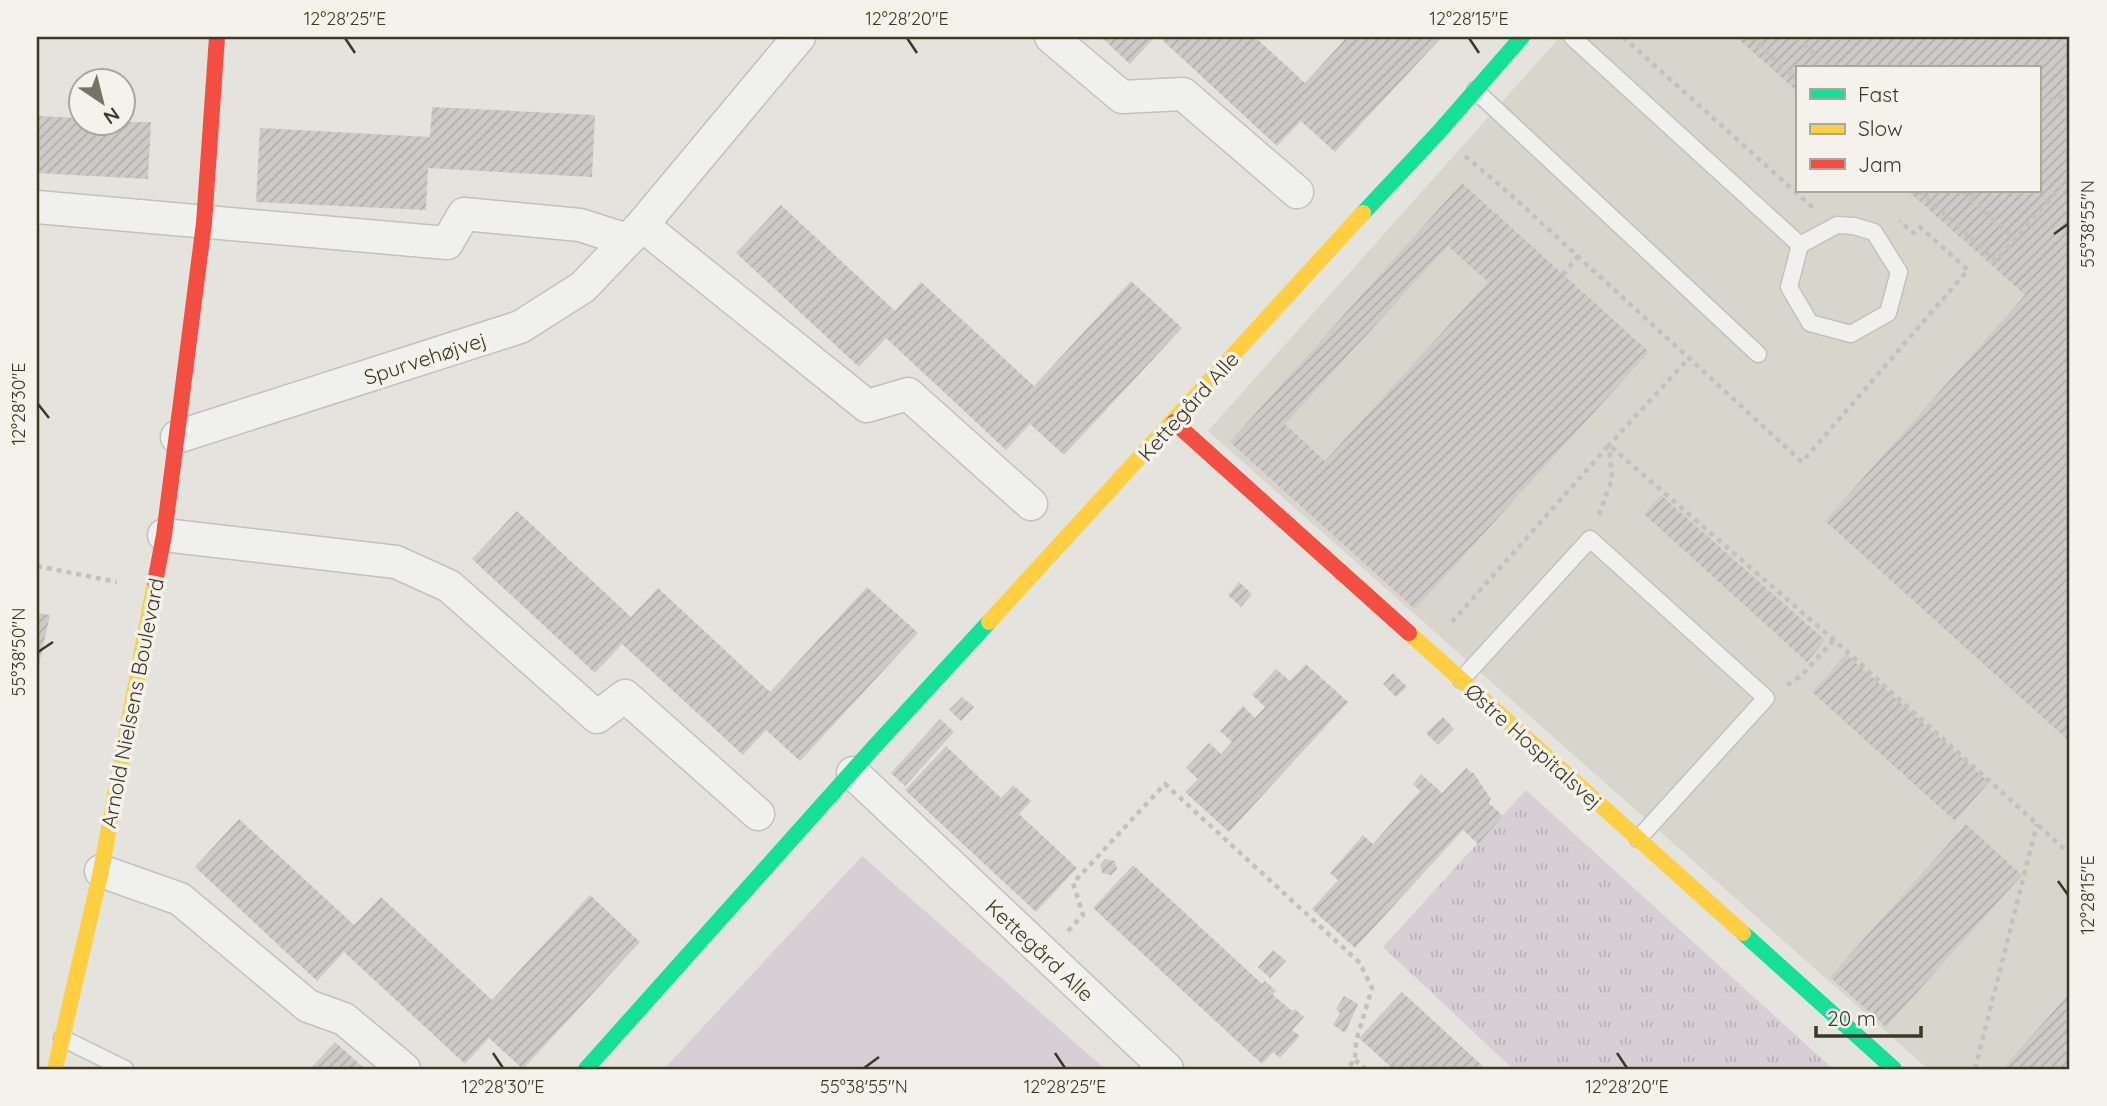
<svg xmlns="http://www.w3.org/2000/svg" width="2107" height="1106" viewBox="0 0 2107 1106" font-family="Quicksand,sans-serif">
  <defs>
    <pattern id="grass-tufts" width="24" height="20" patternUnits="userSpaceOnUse" patternTransform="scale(1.75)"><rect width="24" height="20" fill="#d8ced6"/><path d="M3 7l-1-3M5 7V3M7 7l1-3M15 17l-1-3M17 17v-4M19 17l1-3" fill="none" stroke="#bab2b8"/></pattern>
    <pattern id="building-hatch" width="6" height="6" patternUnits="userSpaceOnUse" patternTransform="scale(1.75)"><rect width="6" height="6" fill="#cccbc7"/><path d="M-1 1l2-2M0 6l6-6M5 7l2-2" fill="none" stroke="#b0afab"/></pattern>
  </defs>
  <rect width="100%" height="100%" fill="#e4e3de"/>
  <!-- built -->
  <path fill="#d7d5cc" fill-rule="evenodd" d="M 1560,37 L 2070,37 L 2070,1069 L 1928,1069 L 1208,431 ZM 1797,68 L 2039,68 L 2039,191 L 1797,191 Z"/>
  <!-- grass -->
  <path fill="url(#grass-tufts)" d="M 1526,790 L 1833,1069 L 1513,1069 L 1383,947 Z"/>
  <!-- pitch -->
  <path fill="#d8ced6" d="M 862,856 L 1105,1069 L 664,1069 Z"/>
  <!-- building -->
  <path fill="url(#building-hatch)" fill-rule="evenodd" d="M 1101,37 L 1155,37 L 1130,64 Z
    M 1159,37 L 1255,37 L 1305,83 L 1347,37 L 1442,37 L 1335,152 L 1301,121 L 1277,146 Z
    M 1736,37 L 2070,37 L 2070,742 L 1825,521 L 2025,295 L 1908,191 L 2039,191 L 2039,68 L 1797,68 L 1797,91 Z
    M 432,107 L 595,115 L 592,177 L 428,168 L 426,210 L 256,202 L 260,128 L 430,137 Z
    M 37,116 L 80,118 L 80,122 L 151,122 L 148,179 L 37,173 Z
    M 1462,183 L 1649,352 L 1415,609 L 1230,442 ZM 1448,246 L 1488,282 L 1325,461 L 1285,424 Z
    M 781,205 L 895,311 L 921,282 L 1034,386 L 1131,281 L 1182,328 L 1064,455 L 1030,424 L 1006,450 L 886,338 L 859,367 L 736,253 Z
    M 1661,495 L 1825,640 L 1807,662 L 1644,514 Z
    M 517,511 L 631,617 L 658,588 L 770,692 L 867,587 L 918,633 L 800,761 L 766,730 L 743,755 L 622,644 L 595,673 L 472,559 Z
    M 1239,582 L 1252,594 L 1241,607 L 1228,595 Z
    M 37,613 L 50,615 L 38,669 L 37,669 Z
    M 1846,654 L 1989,782 L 1955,821 L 1812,692 Z
    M 1306,664 L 1348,702 L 1229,832 L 1185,792 L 1198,779 L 1186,768 L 1209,743 L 1221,754 L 1232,742 L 1220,731 L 1243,706 L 1255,718 L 1265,707 L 1252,695 L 1276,669 L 1290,681 Z
    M 1393,673 L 1407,687 L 1396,697 L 1383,684 Z
    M 962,697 L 974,707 L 961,721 L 949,710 Z
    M 1443,717 L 1454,729 L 1438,745 L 1426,733 Z
    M 940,719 L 954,732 L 905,786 L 891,773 Z
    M 946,746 L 1001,798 L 1013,785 L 1031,801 L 1019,814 L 1077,868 L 1036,912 L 905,790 Z
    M 1466,768 L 1472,773 L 1473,772 L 1491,799 L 1489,803 L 1503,816 L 1478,844 L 1463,830 L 1355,948 L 1312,909 L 1338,880 L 1330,873 L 1363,835 L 1373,844 L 1420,791 L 1413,784 L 1421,774 L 1442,793 Z
    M 239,819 L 354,925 L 381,897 L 492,1000 L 590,895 L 640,942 L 523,1069 L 489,1038 L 465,1064 L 344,952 L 317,981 L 195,867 Z
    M 1966,824 L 2022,875 L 1886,1027 L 1830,977 Z
    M 1105,859 L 1115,861 L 1117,869 L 1111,875 L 1102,873 L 1100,865 Z
    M 1133,865 L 1262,984 L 1265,981 L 1276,991 L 1272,994 L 1292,1011 L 1295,1009 L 1304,1017 L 1292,1030 L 1300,1036 L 1280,1058 L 1273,1052 L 1262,1064 L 1093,908 Z
    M 1273,950 L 1286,961 L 1270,978 L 1258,967 Z
    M 1402,992 L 1486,1069 L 1393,1069 L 1359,1038 Z
    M 2068,995 L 2070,997 L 2070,1069 L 2002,1069 Z
    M 1344,996 L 1358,1004 L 1345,1033 L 1333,1025 L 1340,1013 L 1336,1009 Z
    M 335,1042 L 365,1069 L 310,1069 Z"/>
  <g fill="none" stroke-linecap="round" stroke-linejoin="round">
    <defs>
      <path id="lane" d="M 1572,37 L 1800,245
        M 1475,90 L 1758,354
        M 1837,225 L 1854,226 L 1874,232 L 1899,272 L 1888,313 L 1851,334 L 1810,323 L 1789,287 L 1800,245 Z
        M 1461,680 L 1590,539 L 1766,698 L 1638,839
        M 62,1038 L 125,1069"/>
      <path id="street" d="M 1051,37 L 1122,97 L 1183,94 L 1297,192
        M 37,207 L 447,243 L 464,214 L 580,225 L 627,240
        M 642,225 L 867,406 L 908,394 L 1031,504
        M 177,437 L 520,327 L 583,287 L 642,225 L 799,37
        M 164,535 L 396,562 L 449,586 L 597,717 L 625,696 L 758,814
        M 853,773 L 1167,1069
        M 101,871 L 180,899 L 308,1006 L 344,1019 L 404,1069"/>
    </defs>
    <!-- lane casing -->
    <use href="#lane" stroke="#c2c1bd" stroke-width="19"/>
    <!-- street casing -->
    <use href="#street" stroke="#c2c1bd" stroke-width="35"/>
    <!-- path -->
    <path stroke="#c2c2bc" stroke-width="4.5" stroke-dasharray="5 5" stroke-linecap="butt" d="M 1623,37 L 1811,206 L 1816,205
      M 1750,37 L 1797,80
      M 1796,37 L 1830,68
      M 1760,46 L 1768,37
      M 2039,101 L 2059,98 L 2070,86
      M 1465,156 L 1510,194 L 1802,462 L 1968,270 L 1920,227 L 1914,233 L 1899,221
      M 1919,191 L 1996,261 L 2070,176
      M 1962,191 L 2015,239
      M 1971,198 L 1977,191
      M 1563,275 L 1578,256
      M 1599,515 L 1612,479 L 1609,445 L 1689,358
      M 37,566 L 117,582
      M 1452,622 L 1609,445 L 1834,640 L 2070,854
      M 1787,685 L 1801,676 L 1834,640
      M 1068,931 L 1083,915 L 1073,883 L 1165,784 L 1360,963 L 1372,988 L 1356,1041 L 1355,1060 L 1346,1069
      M 1355,1060 L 1366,1069
      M 1975,1069 L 2037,824"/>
    <!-- lane -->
    <use href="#lane" stroke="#f0f0ee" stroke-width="16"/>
    <!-- street -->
    <use href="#street" stroke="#f0f0ee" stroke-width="32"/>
    <!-- fast -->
    <path stroke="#16e098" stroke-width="16" d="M 1363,213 L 1438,133 L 1522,37
      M 1743,933 L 1894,1069
      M 586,1069 L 874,747 L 989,622"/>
    <!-- slow -->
    <path stroke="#ffcf43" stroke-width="16" d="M 989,622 L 1363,213
      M 1409,633 L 1743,933
      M 55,1069 L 101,871 L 155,582"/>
    <!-- jam -->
    <path stroke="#f24e42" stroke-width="16" d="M 1174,422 L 1409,633
      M 155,582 L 164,535 L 204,223 L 217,37"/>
  </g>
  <!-- ticks -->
  <path fill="none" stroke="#3c3926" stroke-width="2.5" d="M 345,38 L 355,53M 907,38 L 917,53M 1469,38 L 1479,53M 2054,234 L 2068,224M 38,404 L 49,418M 38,652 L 53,642M 2058,881 L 2068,895M 493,1053 L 503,1068M 1055,1053 L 1065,1068M 1617,1053 L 1627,1068M 864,1068 L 879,1057"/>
  <g text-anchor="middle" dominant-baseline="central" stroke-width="7" stroke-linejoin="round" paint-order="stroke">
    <!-- street labels -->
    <g font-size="21" fill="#3c3926" stroke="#f4f2eb">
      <text transform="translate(425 358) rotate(-18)">Spurvehøjvej</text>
      <text transform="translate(1188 406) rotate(-48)">Kettegård Alle</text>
      <text transform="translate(132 703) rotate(-79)">Arnold Nielsens Boulevard</text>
      <text transform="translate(1534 746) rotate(42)">Østre Hospitalsvej</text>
      <text transform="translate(1040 950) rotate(43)">Kettegård Alle</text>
    </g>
  </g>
  <!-- border -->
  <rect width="2107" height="1106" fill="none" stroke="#f4f2eb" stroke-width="77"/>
  <!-- legend -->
  <rect x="1796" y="66" width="245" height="126" fill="#f4f2eb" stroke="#aaa89c" stroke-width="2"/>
  <rect x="1810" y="89" width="35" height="10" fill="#16e098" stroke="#aaa89c" stroke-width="2"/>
  <text x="1858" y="102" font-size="21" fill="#3c3926">Fast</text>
  <rect x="1810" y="124" width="35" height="10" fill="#ffcf43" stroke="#aaa89c" stroke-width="2"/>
  <text x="1858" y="136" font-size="21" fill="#3c3926">Slow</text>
  <rect x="1810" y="159" width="35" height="10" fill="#f24e42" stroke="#aaa89c" stroke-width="2"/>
  <text x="1858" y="172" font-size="21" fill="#3c3926">Jam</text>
  <!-- north arrow -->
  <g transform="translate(102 102) rotate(145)"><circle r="33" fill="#f4f2eb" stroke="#aaa89c" stroke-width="2"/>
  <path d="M0-5L12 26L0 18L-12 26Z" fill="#777466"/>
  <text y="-10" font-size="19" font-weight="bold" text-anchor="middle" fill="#3c3926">N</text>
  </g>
  <!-- scale -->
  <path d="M1816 1026v10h105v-10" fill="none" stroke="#3c3926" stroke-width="3.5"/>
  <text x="1827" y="1026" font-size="21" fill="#3c3926" stroke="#f4f2eb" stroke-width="5" paint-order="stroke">20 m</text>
  <rect x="38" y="38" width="2030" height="1030" fill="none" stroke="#3c3926" stroke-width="2.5"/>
  <g font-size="18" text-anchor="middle" fill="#3c3926">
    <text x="345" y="25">12°28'25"E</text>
    <text x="907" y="25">12°28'20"E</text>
    <text x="1469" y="25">12°28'15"E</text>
    <text transform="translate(2088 224) rotate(-90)" y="6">55°38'55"N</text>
    <text transform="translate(19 404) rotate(-90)" y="6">12°28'30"E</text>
    <text transform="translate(19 652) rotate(-90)" y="6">55°38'50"N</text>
    <text transform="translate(2088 895) rotate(-90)" y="6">12°28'15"E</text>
    <text x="503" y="1093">12°28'30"E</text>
    <text x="864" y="1093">55°38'55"N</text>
    <text x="1065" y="1093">12°28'25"E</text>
    <text x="1627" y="1093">12°28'20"E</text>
  </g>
</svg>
